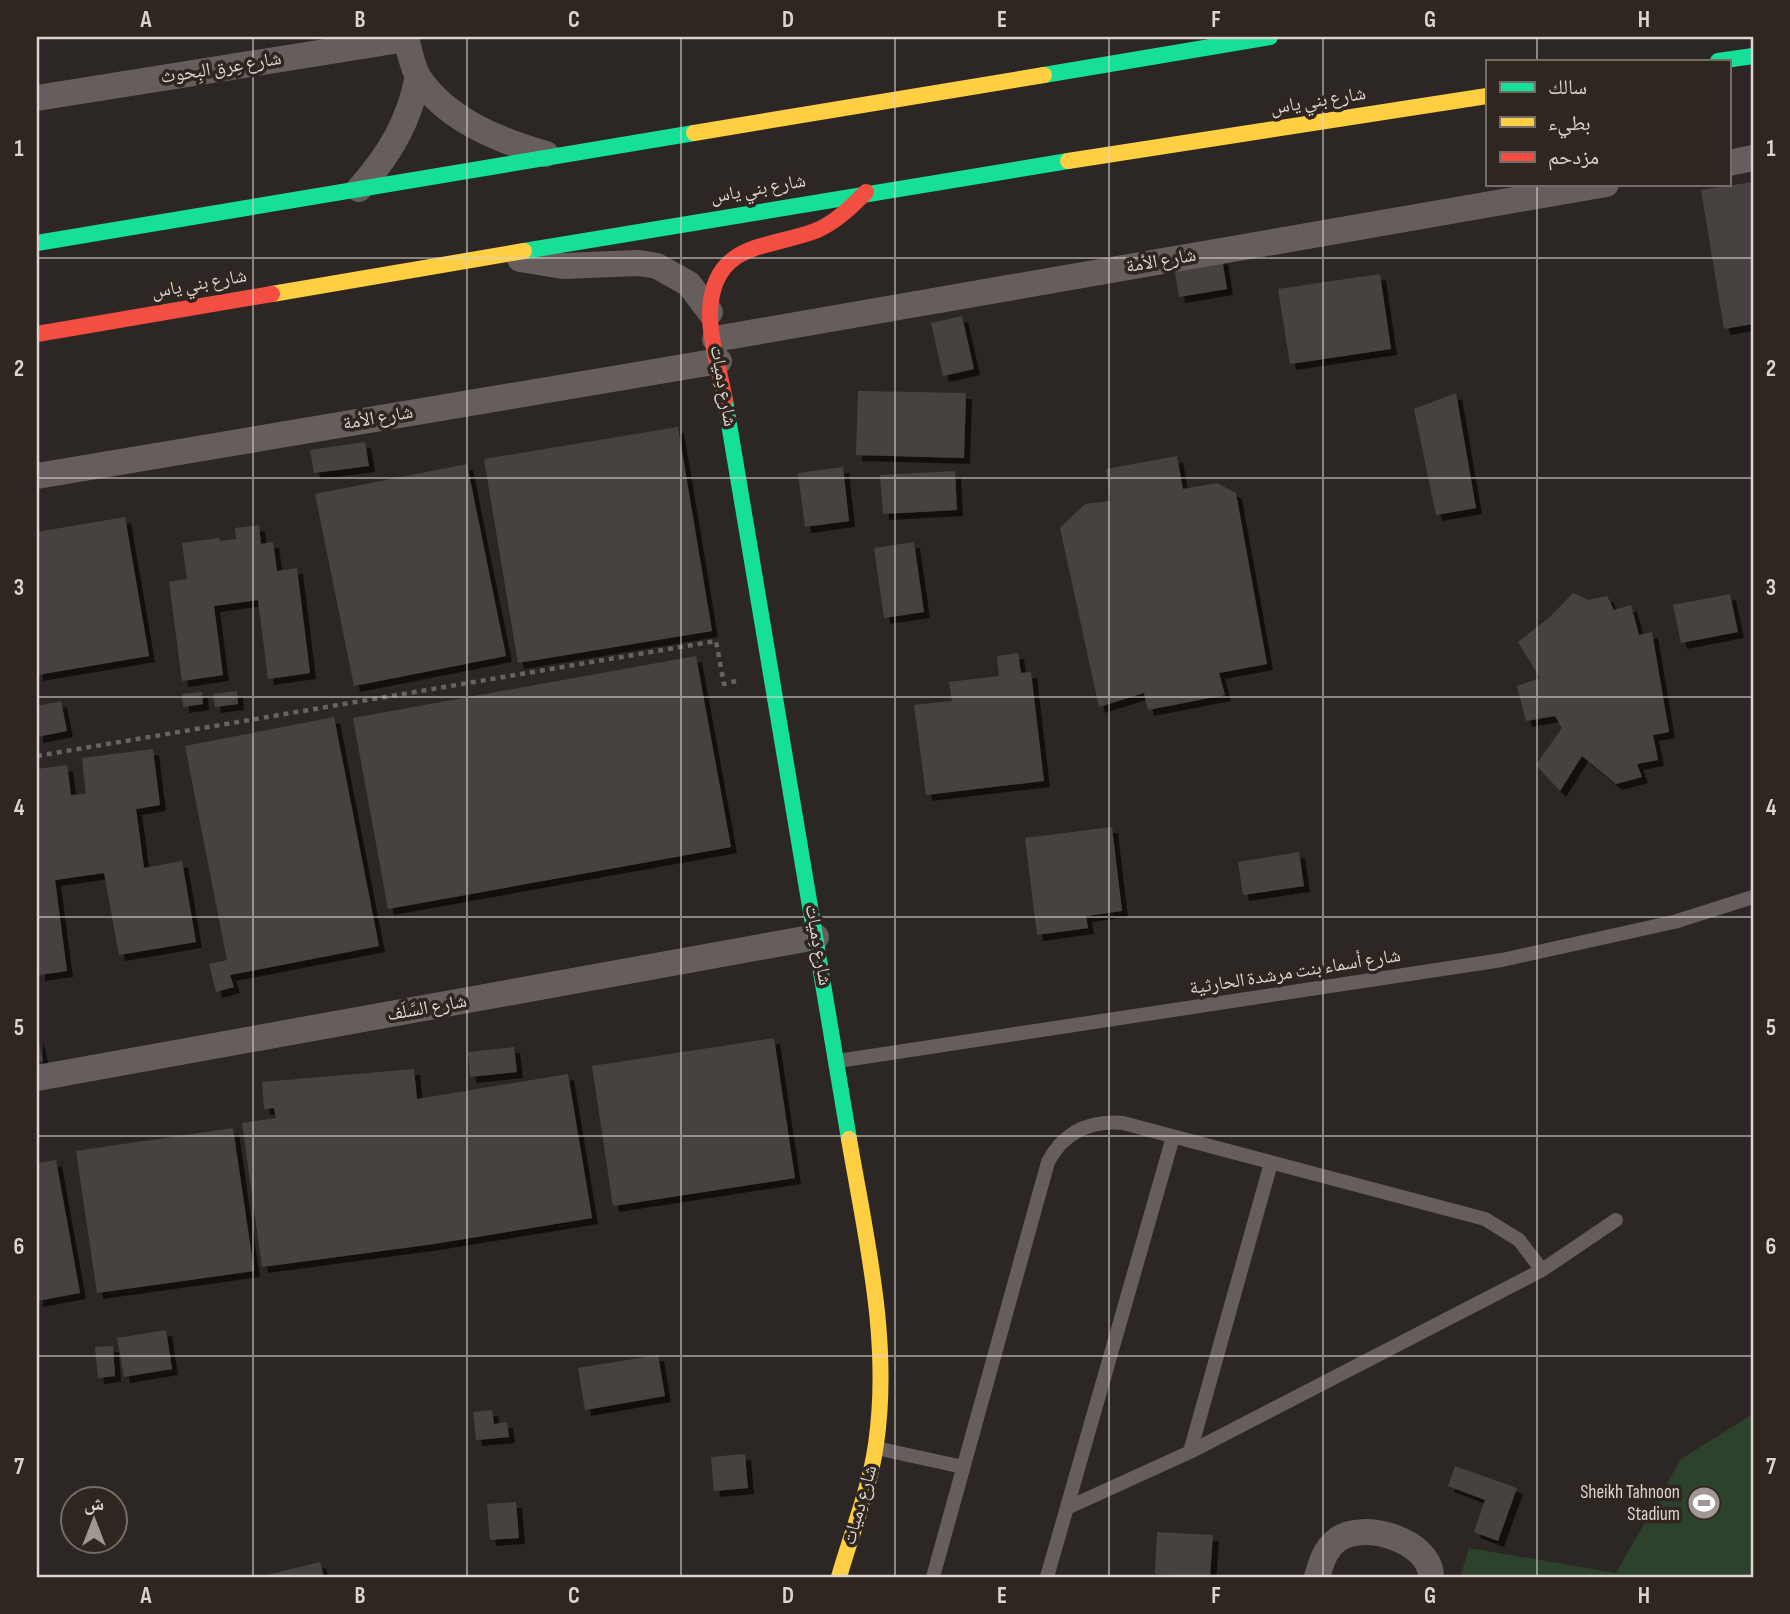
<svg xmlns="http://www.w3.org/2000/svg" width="1790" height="1614" viewBox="0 0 1790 1614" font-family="'Sofia Sans Condensed','Noto Naskh Arabic',sans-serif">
  <defs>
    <filter id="shadow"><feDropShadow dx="6" dy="6" stdDeviation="0" flood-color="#0009"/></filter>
  </defs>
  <rect width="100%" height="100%" fill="#2c2724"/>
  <!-- green -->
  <path fill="#2d422c" d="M 1753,1414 L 1753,1577 L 1460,1577 L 1469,1548 L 1616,1573 L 1681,1459 Z"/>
  <!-- building -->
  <path fill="#474341" filter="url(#shadow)" d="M 1753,182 L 1753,324 L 1724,329 L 1701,190 Z
    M 1222,258 L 1227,289 L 1179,297 L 1174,266 Z
    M 1380,274 L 1391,349 L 1290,364 L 1278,289 Z
    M 962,316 L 974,369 L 943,376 L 931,323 Z
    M 858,391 L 966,393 L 964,458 L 856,455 Z
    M 1456,393 L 1476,508 L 1436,515 L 1414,409 Z
    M 678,427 L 712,631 L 518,663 L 484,459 Z
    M 365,442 L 369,466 L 314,473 L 310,450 Z
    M 1177,456 L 1183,489 L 1217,483 L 1236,493 L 1267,664 L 1219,673 L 1225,695 L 1148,710 L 1144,693 L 1099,707 L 1060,528 L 1085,504 L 1111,501 L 1106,469 Z
    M 467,464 L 506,656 L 354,686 L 315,494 Z
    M 843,467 L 849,521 L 805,527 L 798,473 Z
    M 955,471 L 957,510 L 883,514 L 880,475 Z
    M 125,517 L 149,656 L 37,675 L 37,532 Z
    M 259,525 L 261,544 L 273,542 L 277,571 L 297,568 L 310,673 L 268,679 L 258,600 L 214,606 L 223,675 L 182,681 L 169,582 L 187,579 L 182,543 L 219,538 L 220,541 L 236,539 L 235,528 Z
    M 914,542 L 924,612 L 884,618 L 874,548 Z
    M 1573,593 L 1588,600 L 1607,596 L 1614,610 L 1631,605 L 1639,635 L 1652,632 L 1669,732 L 1653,735 L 1658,760 L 1637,764 L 1642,777 L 1616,784 L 1582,756 L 1560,791 L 1536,765 L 1562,728 L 1555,716 L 1526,721 L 1517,686 L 1540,678 L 1518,642 L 1550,617 Z
    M 1730,594 L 1738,632 L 1681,643 L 1673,605 Z
    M 1018,653 L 1021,673 L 1031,672 L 1044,781 L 926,795 L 914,705 L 952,701 L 949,682 L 999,676 L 997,656 Z
    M 696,656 L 731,847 L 388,909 L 353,718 Z
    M 237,691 L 238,704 L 215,707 L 213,694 Z
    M 202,692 L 203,704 L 183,707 L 182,694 Z
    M 61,701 L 67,731 L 37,737 L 37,706 Z
    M 334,717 L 379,946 L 230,975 L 234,987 L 216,992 L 209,964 L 227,960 L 185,746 Z
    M 153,749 L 160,805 L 136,809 L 144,868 L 182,861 L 196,942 L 119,955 L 104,873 L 55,880 L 67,971 L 39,975 L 37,769 L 67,765 L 71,795 L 86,794 L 82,758 Z
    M 1112,827 L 1122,911 L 1086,916 L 1088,928 L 1037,935 L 1025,838 Z
    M 1299,852 L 1304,886 L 1243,895 L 1238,862 Z
    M 37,1035 L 43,1061 L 37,1063 Z
    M 774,1038 L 795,1178 L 613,1206 L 592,1066 Z
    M 514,1047 L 517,1072 L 470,1077 L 468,1052 Z
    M 414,1069 L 417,1099 L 568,1074 L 592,1218 L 434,1244 L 262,1267 L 242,1123 L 276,1118 L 274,1108 L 264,1109 L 262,1082 Z
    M 233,1128 L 254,1271 L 97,1293 L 76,1151 Z
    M 56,1160 L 80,1293 L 37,1301 L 37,1163 Z
    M 166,1330 L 172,1369 L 124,1377 L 117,1338 Z
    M 113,1346 L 115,1376 L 98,1378 L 95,1347 Z
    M 658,1355 L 665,1396 L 585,1410 L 578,1368 Z
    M 492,1410 L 494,1424 L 507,1422 L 509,1437 L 476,1440 L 473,1412 Z
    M 745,1454 L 748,1488 L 714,1491 L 711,1457 Z
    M 1455,1466 L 1517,1488 L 1498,1541 L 1474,1532 L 1485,1500 L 1448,1486 Z
    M 516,1502 L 519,1538 L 490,1540 L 487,1504 Z
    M 1157,1532 L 1213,1535 L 1210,1577 L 1155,1574 Z
    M 320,1562 L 324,1577 L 264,1577 L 263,1576 Z"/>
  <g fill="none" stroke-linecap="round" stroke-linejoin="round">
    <!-- path -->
    <path stroke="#686261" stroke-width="4.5" stroke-dasharray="5 5" stroke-linecap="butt" d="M 37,756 L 716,641 L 724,684 L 736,681"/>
    <!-- lane -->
    <path stroke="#655e5d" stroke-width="14" d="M 838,1061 L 1502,960 L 1674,922 L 1753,897
      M 876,1448 L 963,1467
      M 1190,1452 L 1271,1163
      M 1067,1508 L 1190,1452 L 1542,1270 L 1616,1220
      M 933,1577 L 1048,1162 C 1064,1132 1089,1120 1123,1123 L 1485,1219 L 1519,1240 L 1542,1270
      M 1047,1577 L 1173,1137"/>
    <!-- street -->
    <path stroke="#655e5d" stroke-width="26" d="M 406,37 C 409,49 412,67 419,78 C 447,120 500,141 546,154
      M 37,98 L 406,39
      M 1729,163 L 1753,158
      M 359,189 C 390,154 409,122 418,76
      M 520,259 L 563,266 L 639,263 L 657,266 L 689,284 L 710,312
      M 715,339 L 1606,184
      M 37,476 L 719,361
      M 37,1078 L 816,937
      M 1317,1577 C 1321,1563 1325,1549 1337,1540 C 1362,1520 1431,1540 1431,1577"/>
    <!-- fast -->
    <path stroke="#16e098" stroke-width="16" d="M 1718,61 L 1753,56
      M 1044,75 L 1270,37
      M 37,243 L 694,133
      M 524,251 L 1068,161
      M 725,400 L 849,1139"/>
    <!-- slow -->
    <path stroke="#ffcf43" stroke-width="16" d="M 694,133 L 1044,75
      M 1068,161 L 1487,96
      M 272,294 L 524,251
      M 839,1577 C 851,1534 870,1488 876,1444 C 891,1341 866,1239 849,1139"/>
    <!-- jam -->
    <path stroke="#f24e42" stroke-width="16" d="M 37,334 L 272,294
      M 725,400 C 720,372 709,338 710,310 C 714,242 766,249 815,231 C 835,223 851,207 866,192"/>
  </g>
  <!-- grid -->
  <path fill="none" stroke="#dbd4d0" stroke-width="2" stroke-opacity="0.55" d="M 253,37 L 253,1577M 467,37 L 467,1577M 681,37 L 681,1577M 895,37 L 895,1577M 1109,37 L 1109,1577M 1323,37 L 1323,1577M 1537,37 L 1537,61M 1537,184 L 1537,1577M 37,258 L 1753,258M 37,478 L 1753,478M 37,697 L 1753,697M 37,917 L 1753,917M 37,1136 L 1753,1136M 37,1356 L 1753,1356"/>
  <!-- icons -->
  <defs>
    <symbol id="stadium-disc" viewBox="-11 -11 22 22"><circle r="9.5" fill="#9e9794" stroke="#302620"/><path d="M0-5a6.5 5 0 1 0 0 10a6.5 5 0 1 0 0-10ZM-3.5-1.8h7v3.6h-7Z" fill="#fff"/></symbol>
  </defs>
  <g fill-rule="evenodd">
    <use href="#stadium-disc" x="1685" y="1484" width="38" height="38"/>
  </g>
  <g text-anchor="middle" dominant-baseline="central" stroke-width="7" stroke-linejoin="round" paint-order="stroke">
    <!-- street labels -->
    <g font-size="19" fill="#dbd4d0" stroke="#302620">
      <text transform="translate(221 68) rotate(-9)">شارع عِرق البِحوث</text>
      <text transform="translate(1318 101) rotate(-9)">شارع بني ياس</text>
      <text transform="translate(758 189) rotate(-10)">شارع بني ياس</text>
      <text transform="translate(1161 261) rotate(-10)">شارع الأمة</text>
      <text transform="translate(199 284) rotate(-10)">شارع بني ياس</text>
      <text transform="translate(723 386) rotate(80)">شارع دِميات</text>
      <text transform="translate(378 418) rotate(-10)">شارع الأمة</text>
      <text transform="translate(818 945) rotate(80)">شارع دِميات</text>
      <text transform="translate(1295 972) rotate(-9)">شارع أسماء بنت مرشدة الحارثية</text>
      <text transform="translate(427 1008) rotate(-10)">شارع السَّلَف</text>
      <text transform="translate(860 1505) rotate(-74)">شارع دِميات</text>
    </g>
    <!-- poi labels -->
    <g font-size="19" fill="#dbd4d0" stroke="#302620" text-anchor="end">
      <text x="1680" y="1492">Sheikh Tahnoon<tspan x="1680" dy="22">Stadium</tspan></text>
    </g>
  </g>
  <!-- border -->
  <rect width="1790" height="1614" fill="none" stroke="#302620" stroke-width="77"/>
  <!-- legend -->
  <rect x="1486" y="60" width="245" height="126" fill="#302620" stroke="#746c66" stroke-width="2"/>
  <rect x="1500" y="82" width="35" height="10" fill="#16e098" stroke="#746c66" stroke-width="2"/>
  <text x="1548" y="94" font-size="21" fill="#dbd4d0">سالك</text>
  <rect x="1500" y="117" width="35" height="10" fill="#ffcf43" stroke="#746c66" stroke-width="2"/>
  <text x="1548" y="130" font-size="21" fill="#dbd4d0">بطيء</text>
  <rect x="1500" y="152" width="35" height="10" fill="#f24e42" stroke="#746c66" stroke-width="2"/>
  <text x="1548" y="164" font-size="21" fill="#dbd4d0">مزدحم</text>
  <!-- north arrow -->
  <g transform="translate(94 1520)"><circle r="33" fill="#302620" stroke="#746c66" stroke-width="2"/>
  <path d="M0-5L12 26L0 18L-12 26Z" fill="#9e9794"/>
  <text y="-10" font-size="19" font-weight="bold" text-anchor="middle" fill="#dbd4d0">ش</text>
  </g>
  <rect x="38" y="38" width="1714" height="1538" fill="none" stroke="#dbd4d0" stroke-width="2.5"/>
  <g font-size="23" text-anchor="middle" font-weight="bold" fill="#dbd4d0">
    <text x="146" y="27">A</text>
    <text x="360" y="27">B</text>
    <text x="574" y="27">C</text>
    <text x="788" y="27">D</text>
    <text x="1002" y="27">E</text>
    <text x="1216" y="27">F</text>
    <text x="1430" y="27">G</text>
    <text x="1644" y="27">H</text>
    <text x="19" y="156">1</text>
    <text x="1771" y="156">1</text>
    <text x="19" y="376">2</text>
    <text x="1771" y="376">2</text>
    <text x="19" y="595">3</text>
    <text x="1771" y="595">3</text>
    <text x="19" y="815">4</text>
    <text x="1771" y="815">4</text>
    <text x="19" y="1035">5</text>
    <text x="1771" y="1035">5</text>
    <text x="19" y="1254">6</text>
    <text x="1771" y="1254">6</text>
    <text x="19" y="1474">7</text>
    <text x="1771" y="1474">7</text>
    <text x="146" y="1603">A</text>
    <text x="360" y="1603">B</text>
    <text x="574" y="1603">C</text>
    <text x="788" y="1603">D</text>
    <text x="1002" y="1603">E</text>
    <text x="1216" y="1603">F</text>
    <text x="1430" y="1603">G</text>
    <text x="1644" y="1603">H</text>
  </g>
</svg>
